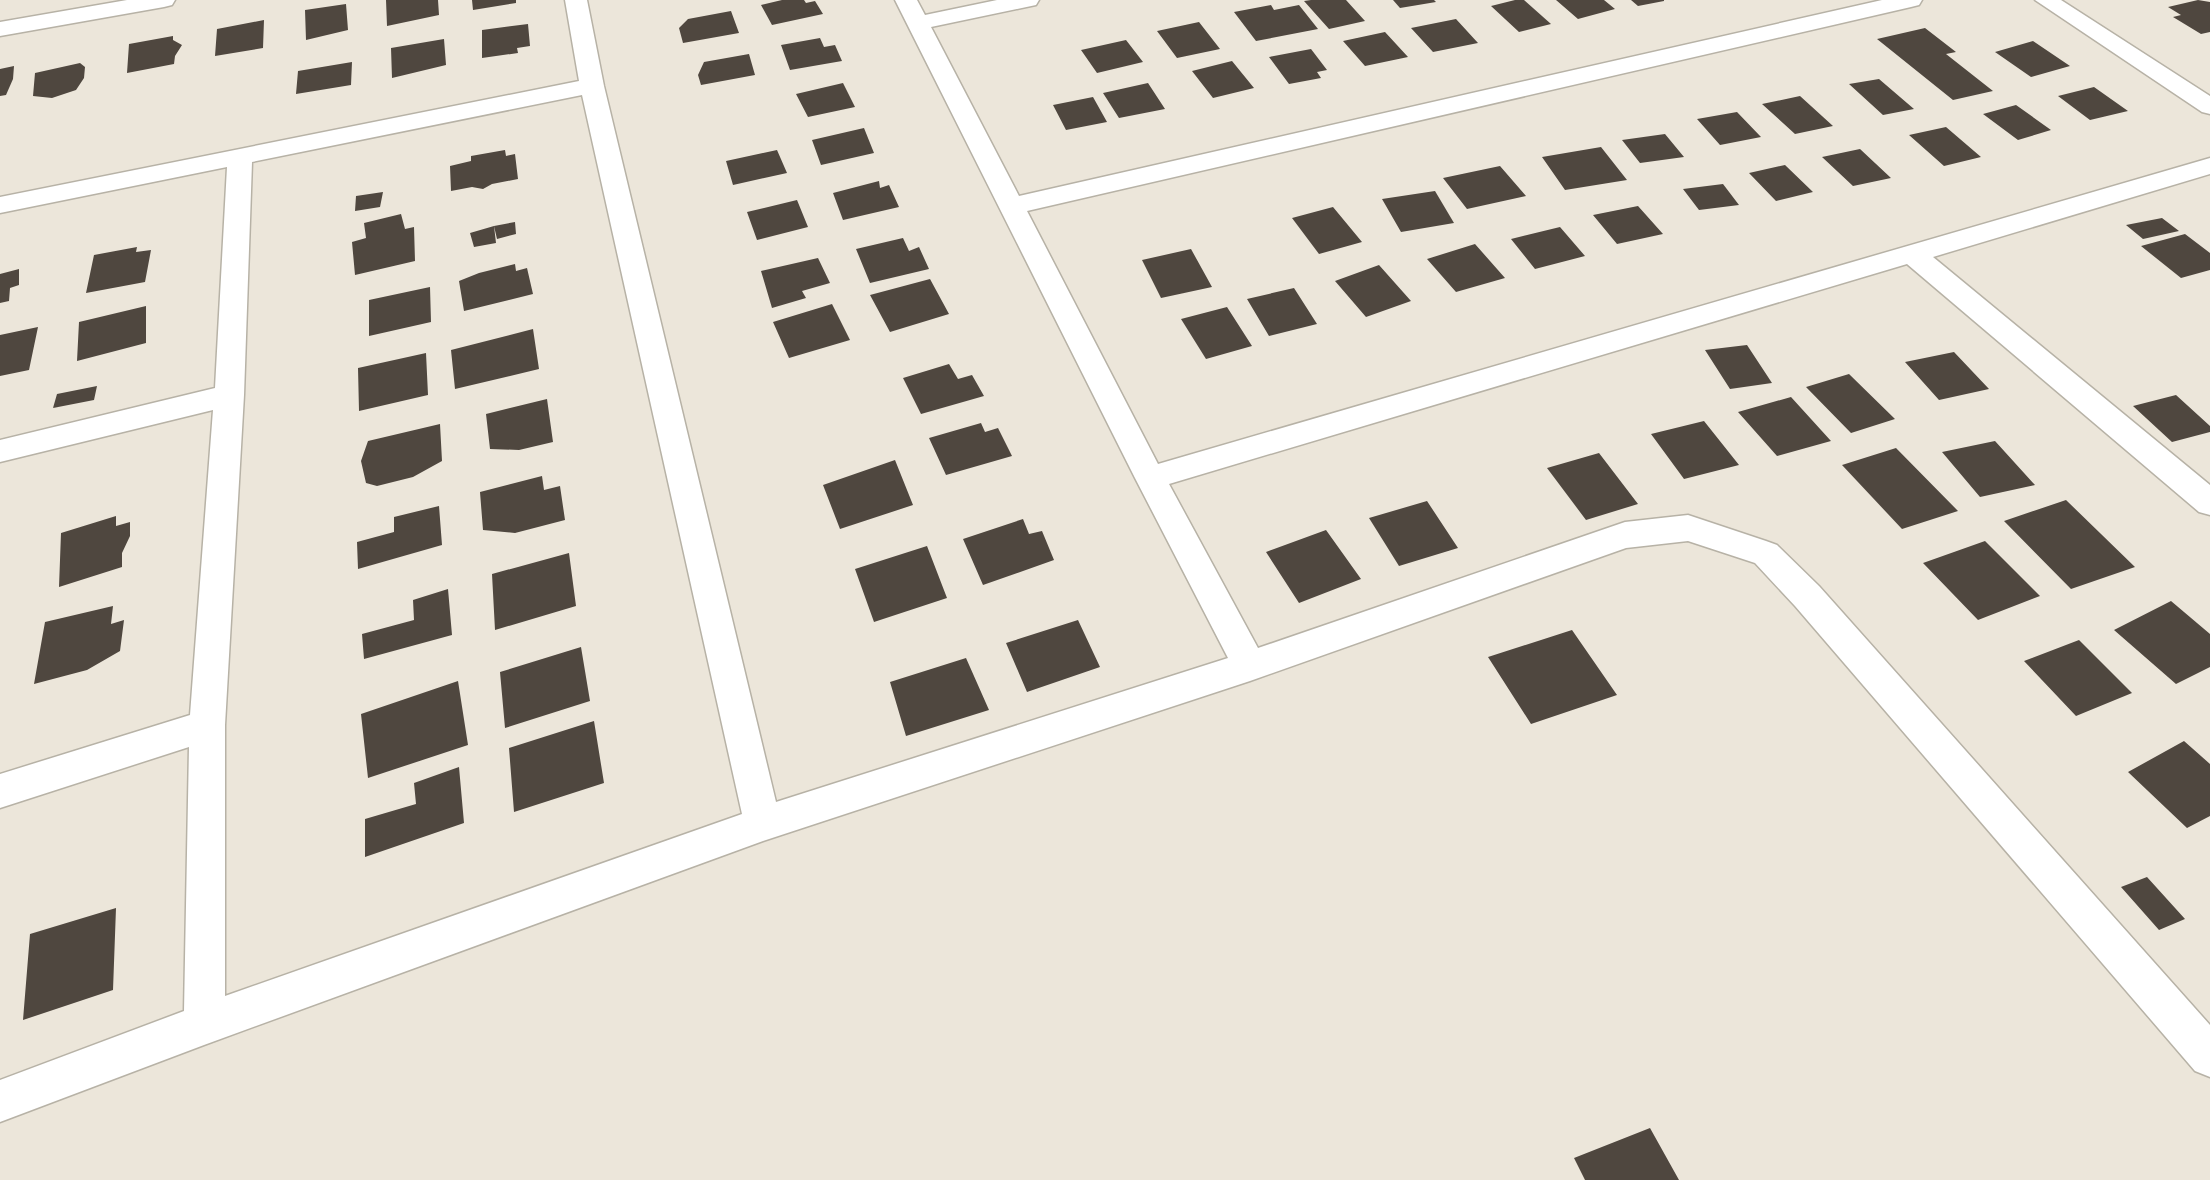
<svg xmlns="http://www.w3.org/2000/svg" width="2210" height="1180" viewBox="0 0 2210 1180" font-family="Rubik,sans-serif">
  <rect width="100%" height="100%" fill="#ece6da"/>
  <!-- building -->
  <path fill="#4f473f" d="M 386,0 L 438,0 L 439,15 L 387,26 Z
    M 472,0 L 516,0 L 516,3 L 473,10 Z
    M 782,0 L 804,0 L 806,3 L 815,1 L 823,14 L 772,25 L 761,5 Z
    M 1311,0 L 1346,0 L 1365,21 L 1329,29 L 1304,1 Z
    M 1393,0 L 1434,0 L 1436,2 L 1400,8 Z
    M 1515,0 L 1524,0 L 1551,24 L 1519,32 L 1491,6 Z
    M 1556,0 L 1604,0 L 1615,9 L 1578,19 Z
    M 1631,0 L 1664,0 L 1664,1 L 1638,6 Z
    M 2198,0 L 2210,2 L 2210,32 L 2201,34 L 2173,17 L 2181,15 L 2168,7 Z
    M 346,4 L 348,30 L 306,40 L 305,10 Z
    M 1271,5 L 1274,10 L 1299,5 L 1318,29 L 1256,41 L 1234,12 Z
    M 731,11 L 739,33 L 683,43 L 679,28 L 688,19 Z
    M 1456,19 L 1478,43 L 1433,52 L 1411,28 Z
    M 264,20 L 263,48 L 215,56 L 217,29 Z
    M 1199,22 L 1220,49 L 1177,58 L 1157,31 Z
    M 528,24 L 530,46 L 517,48 L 518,53 L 482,58 L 482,30 Z
    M 1925,28 L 1956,52 L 1946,54 L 1993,91 L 1953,100 L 1877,39 Z
    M 1385,32 L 1408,57 L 1365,66 L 1343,41 Z
    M 173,36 L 173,40 L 182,45 L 175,56 L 174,64 L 127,73 L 129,44 Z
    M 820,38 L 824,47 L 835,45 L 842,61 L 790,70 L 781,45 Z
    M 444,39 L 446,65 L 392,78 L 391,48 Z
    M 1126,40 L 1143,62 L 1097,73 L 1081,50 Z
    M 2033,41 L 2070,66 L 2031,77 L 1995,52 Z
    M 1311,49 L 1327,70 L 1317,72 L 1321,78 L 1289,84 L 1269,57 Z
    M 749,54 L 755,75 L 701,85 L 698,75 L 704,62 Z
    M 1232,61 L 1254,88 L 1213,98 L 1192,71 Z
    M 352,62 L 351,85 L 296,94 L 298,71 Z
    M 80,63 L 85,67 L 84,78 L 76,90 L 52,98 L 33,96 L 35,73 Z
    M 14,66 L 13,79 L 6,95 L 0,96 L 0,69 Z
    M 1879,79 L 1914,109 L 1883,115 L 1849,84 Z
    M 843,83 L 855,107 L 808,117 L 796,94 Z
    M 1148,83 L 1165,109 L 1119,118 L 1103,93 Z
    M 2094,87 L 2128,111 L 2090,120 L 2058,96 Z
    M 1800,96 L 1833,126 L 1795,134 L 1762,104 Z
    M 1093,97 L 1107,122 L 1066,130 L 1053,105 Z
    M 2016,105 L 2051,130 L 2018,140 L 1983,114 Z
    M 1737,112 L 1761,137 L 1720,145 L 1697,119 Z
    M 1946,127 L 1981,157 L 1944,166 L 1909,135 Z
    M 864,128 L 874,153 L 821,165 L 812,140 Z
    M 1665,134 L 1684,157 L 1640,163 L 1622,140 Z
    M 1601,147 L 1627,180 L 1565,190 L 1542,157 Z
    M 1860,149 L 1891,178 L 1853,186 L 1822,157 Z
    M 505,150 L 506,156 L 515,154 L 518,179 L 492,184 L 483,189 L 472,187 L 451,191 L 450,166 L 471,161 L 471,156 Z
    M 777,150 L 787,173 L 733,185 L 726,161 Z
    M 1785,165 L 1813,192 L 1776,201 L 1749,173 Z
    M 1500,166 L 1526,196 L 1467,209 L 1443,178 Z
    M 879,181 L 880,188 L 889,185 L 899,207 L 843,220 L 833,193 Z
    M 1723,184 L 1739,205 L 1699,210 L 1683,189 Z
    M 1435,191 L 1454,223 L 1401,232 L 1382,199 Z
    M 383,192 L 380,207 L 355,211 L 356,196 Z
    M 797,200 L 808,227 L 757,240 L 747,212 Z
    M 1638,206 L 1663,234 L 1617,244 L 1593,215 Z
    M 1333,207 L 1362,242 L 1319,254 L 1292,218 Z
    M 401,214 L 405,229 L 414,227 L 415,261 L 355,275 L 352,242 L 366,238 L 364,223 Z
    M 2162,218 L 2179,231 L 2143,239 L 2126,225 Z
    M 515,222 L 516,234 L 497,239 L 494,226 L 496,243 L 474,247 L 470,233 L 494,226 Z
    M 1560,227 L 1585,256 L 1535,269 L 1511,239 Z
    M 2185,234 L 2210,253 L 2210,270 L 2181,278 L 2141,246 Z
    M 903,238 L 909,251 L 919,247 L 929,269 L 870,283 L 856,249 Z
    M 1475,244 L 1505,278 L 1456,292 L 1427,259 Z
    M 137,247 L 136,252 L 151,250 L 145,282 L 86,293 L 94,255 Z
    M 1191,249 L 1212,287 L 1161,298 L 1142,260 Z
    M 818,258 L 830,283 L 802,291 L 806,298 L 772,308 L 761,271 Z
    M 515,264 L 516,271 L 527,268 L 533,294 L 464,311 L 459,281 L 479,273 Z
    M 1379,265 L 1411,301 L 1366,317 L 1335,281 Z
    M 19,269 L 19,285 L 10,288 L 9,301 L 0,303 L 0,274 Z
    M 930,279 L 949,314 L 890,332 L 870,295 Z
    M 430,287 L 431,322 L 369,336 L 369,300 Z
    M 1294,288 L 1317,324 L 1269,336 L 1247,299 Z
    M 832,304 L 850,340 L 789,358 L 773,322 Z
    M 146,306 L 146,343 L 77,361 L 79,322 Z
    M 1227,307 L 1252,346 L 1206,359 L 1181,319 Z
    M 38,327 L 29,370 L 0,376 L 0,335 Z
    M 533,329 L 539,369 L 455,389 L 451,350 Z
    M 1747,345 L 1772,383 L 1730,389 L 1705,350 Z
    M 1954,352 L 1989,389 L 1939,400 L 1905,362 Z
    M 426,353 L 428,395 L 359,411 L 358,368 Z
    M 949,364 L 958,379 L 972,375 L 984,396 L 921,414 L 903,378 Z
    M 1849,374 L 1895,419 L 1851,433 L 1806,387 Z
    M 97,386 L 94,400 L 53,408 L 57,394 Z
    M 2176,395 L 2210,426 L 2210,432 L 2172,442 L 2133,406 Z
    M 1791,397 L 1831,441 L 1777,456 L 1738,412 Z
    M 547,399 L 553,442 L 519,450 L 490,449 L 486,414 Z
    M 1704,421 L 1739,465 L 1684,479 L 1651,434 Z
    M 981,423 L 985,432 L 998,428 L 1012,456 L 946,475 L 929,438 Z
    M 440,424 L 442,461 L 413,477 L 377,486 L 366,483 L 361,461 L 368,441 Z
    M 1995,441 L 2035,485 L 1980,497 L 1942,452 Z
    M 1896,448 L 1958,511 L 1902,529 L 1842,465 Z
    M 1599,453 L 1638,504 L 1586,520 L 1547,468 Z
    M 895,460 L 913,505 L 840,529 L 823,485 Z
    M 542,476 L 544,490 L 560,486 L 565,520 L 515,533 L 483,530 L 480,492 Z
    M 2066,500 L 2135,567 L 2071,589 L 2004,521 Z
    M 1427,501 L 1458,548 L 1399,566 L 1369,518 Z
    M 439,506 L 442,545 L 358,569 L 357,542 L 394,532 L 394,517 Z
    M 116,516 L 116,526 L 130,522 L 130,536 L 122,553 L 122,567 L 59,587 L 61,533 Z
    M 1023,519 L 1029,534 L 1042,531 L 1054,560 L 983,585 L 963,539 Z
    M 1326,530 L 1361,579 L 1299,603 L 1266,552 Z
    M 1985,541 L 2040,596 L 1978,620 L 1923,563 Z
    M 927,546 L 947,598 L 874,622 L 855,569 Z
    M 569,553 L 576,606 L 495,630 L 492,574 Z
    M 448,589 L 452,635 L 364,659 L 362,634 L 414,620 L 413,600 Z
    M 2171,601 L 2210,634 L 2210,667 L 2176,684 L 2114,630 Z
    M 113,606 L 111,624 L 124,620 L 120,651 L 87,670 L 34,684 L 45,622 Z
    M 1078,620 L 1100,667 L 1027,692 L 1006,643 Z
    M 1572,630 L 1617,695 L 1531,724 L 1488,657 Z
    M 2079,640 L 2132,693 L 2076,716 L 2024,661 Z
    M 581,647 L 590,701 L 505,728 L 500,672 Z
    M 966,658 L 989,710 L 906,736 L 890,682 Z
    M 458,681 L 468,745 L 368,778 L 361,714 Z
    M 594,721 L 604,783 L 514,812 L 509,748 Z
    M 2184,741 L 2210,764 L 2210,816 L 2187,828 L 2128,772 Z
    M 459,767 L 464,823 L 365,857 L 365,819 L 416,804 L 414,783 Z
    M 2147,877 L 2185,919 L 2159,930 L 2121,887 Z
    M 116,908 L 113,990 L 23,1020 L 30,934 Z
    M 1650,1128 L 1679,1180 L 1585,1180 L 1574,1158 Z"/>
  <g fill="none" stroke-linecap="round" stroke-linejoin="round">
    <defs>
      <path id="street" d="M 127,0 L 175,0 L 172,5 L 164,7 L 0,36 L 0,22 Z
        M 565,0 L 587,0 L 604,86 L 776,802 L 1228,658 L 1135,478 L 895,0 L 917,0 L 925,15 L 997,0 L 1039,0 L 1036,5 L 931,27 L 1019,196 L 1882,0 L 1922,0 L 1919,5 L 1911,7 L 1027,211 L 1158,464 L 2210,158 L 2210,174 L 1933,257 L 2210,485 L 2210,515 L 2199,512 L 1907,264 L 1169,484 L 1258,648 L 1625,522 L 1688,515 L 1766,541 L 1777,545 L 1819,586 L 2210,1025 L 2210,1077 L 2195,1071 L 1795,606 L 1755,563 L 1688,541 L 1626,548 L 1250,681 L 763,841 L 204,1045 L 0,1122 L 0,1080 L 184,1011 L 189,747 L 0,808 L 0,774 L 190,715 L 213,410 L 0,462 L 0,440 L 215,388 L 227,167 L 0,213 L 0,197 L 579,81 ZM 582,95 L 742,814 L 225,996 L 225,725 L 244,395 L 252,162 Z
        M 2035,0 L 2061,0 L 2210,96 L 2210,114 L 2202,112 Z"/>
    </defs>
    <!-- street casing -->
    <use href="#street" stroke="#b7b2a6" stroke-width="3"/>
    <!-- street -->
    <use href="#street" fill="#fff" fill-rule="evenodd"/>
  </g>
</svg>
